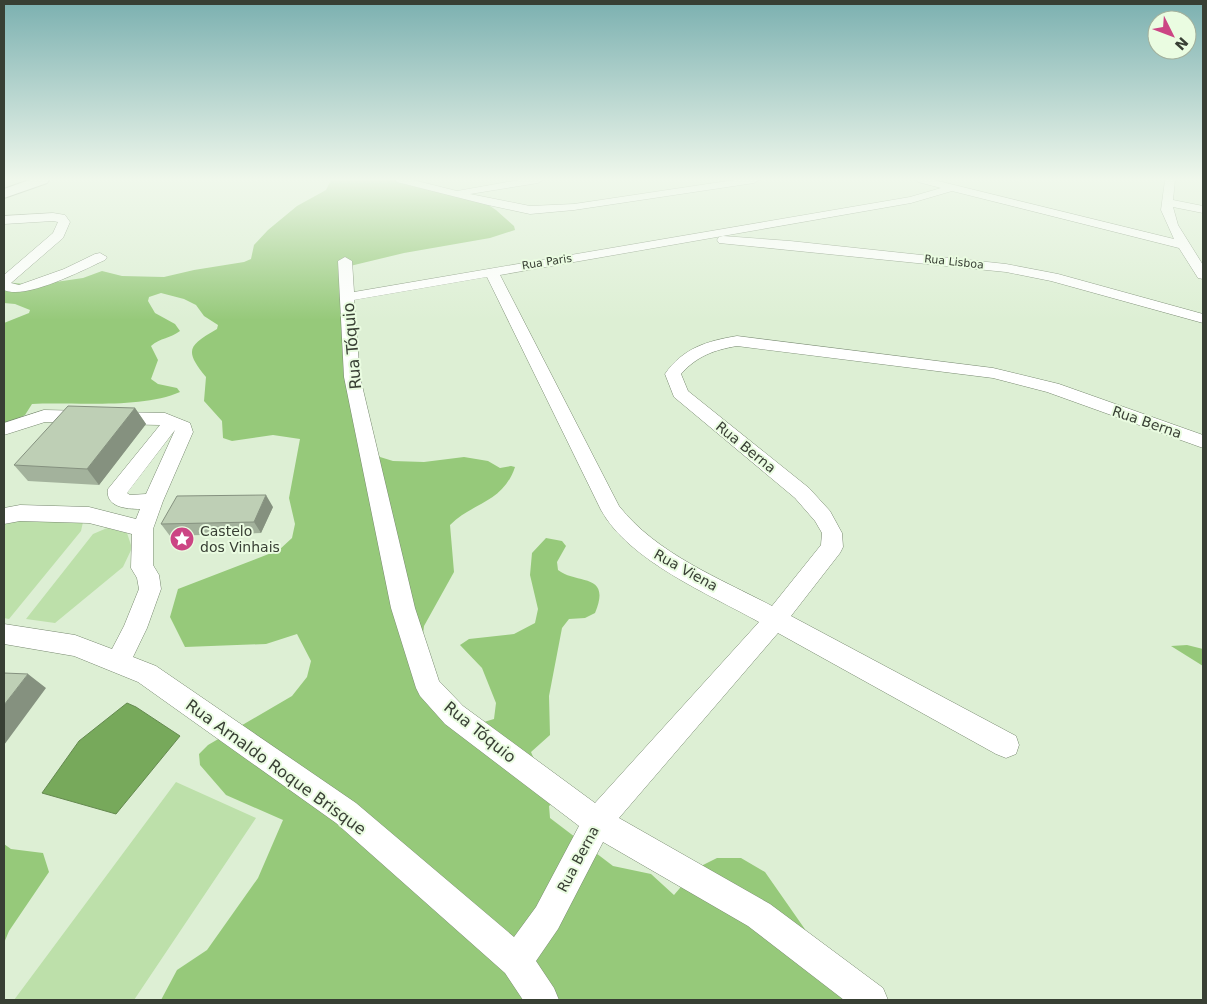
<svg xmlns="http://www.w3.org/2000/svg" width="1207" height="1004" viewBox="0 0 1207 1004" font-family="'DejaVu Sans',sans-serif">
  <rect width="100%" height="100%" fill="#ddefd4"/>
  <!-- green -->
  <path fill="#bde0aa" d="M 18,518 L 83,522 L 81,531 L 9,619 L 4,618 L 4,522 Z
    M 107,528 L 127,533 L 132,548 L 123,567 L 55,623 L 26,619 L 93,534 Z
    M 176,782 L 256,818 L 134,1000 L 14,1000 Z"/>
  <!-- forest -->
  <path fill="#96c97a" d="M 331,180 L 399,180 L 487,204 L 496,210 L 514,226 L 515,230 L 490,238 L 404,253 L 350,266 L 354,395 L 371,448 L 380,457 L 393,461 L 424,462 L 464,457 L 488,461 L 500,468 L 511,466 L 515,467 C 503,503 473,502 450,525 L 454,572 L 424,626 L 419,666 L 477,724 L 494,719 L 496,703 L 482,668 L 460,645 L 469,639 L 514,634 L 535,623 L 538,609 L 530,575 L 532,553 L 546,538 L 562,541 L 566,546 L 557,562 L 558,570 C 577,585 612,572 595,613 L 585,618 L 569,619 L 562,628 L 549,696 L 550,735 L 531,752 L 536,764 L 571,791 L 549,806 L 550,818 L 613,866 L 651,874 L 674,895 L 697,868 L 717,858 L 741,858 L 765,872 L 846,988 L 852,1000 L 161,1000 L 177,970 L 207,950 L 258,878 L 283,820 L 226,795 L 200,765 L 199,754 L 208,745 L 292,696 L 307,677 L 311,661 L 297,634 L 266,644 L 185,647 L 170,617 L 178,589 L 279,550 L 292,538 L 295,524 L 289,498 L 300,439 L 273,435 L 232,441 L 223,438 L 222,421 L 204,401 L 206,377 C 184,350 188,346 217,329 L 218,325 L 204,316 L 196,305 L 184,299 L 161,293 L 149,297 L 148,301 L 155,313 L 175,324 L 180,331 C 171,338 160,338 151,346 L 158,360 L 151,379 L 158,384 L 177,388 L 180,392 C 142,409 75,402 32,404 L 25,415 L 4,426 L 4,323 L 29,313 L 30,310 L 15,304 L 4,303 L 4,282 L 35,285 L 83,278 L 102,271 L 122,276 L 164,277 L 194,270 L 244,262 L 251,259 L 254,245 L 268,230 L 297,206 L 326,190 Z
    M 1187,645 L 1203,649 L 1203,666 L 1171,646 Z
    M 4,844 L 11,849 L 43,853 L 49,872 L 9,931 L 4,943 Z"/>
  <!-- water -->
  <path fill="#77a95b" stroke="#64894f" d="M 127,703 L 136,707 L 180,736 L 116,814 L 42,793 L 79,741 Z"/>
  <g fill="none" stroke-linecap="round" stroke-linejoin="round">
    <defs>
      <path id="minor" d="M 396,180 L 413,180 L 457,191 L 519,180 L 543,180 L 538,183 L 470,194 L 530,206 L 574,204 L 734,180 L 759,180 L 754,183 L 574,210 L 530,214 L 488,205 L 397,182 Z
        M 917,180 L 934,180 L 1174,239 L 1161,210 L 1165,180 L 1175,180 L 1173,200 L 1203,206 L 1203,213 L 1173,207 L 1178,225 L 1203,265 L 1203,279 L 1198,278 L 1179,248 L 952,191 L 911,203 L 500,275 L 619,506 C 657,554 719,578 772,606 L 821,545 L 822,533 L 815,521 L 795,498 L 674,397 L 665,374 C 683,348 707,341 737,336 L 993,368 L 1059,384 L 1203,435 L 1203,448 L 1047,392 L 993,378 L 737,346 C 714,350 697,356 681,374 L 688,391 L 809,488 L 830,511 L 842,533 L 843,547 L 840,553 L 791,616 L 1016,736 L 1019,745 L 1016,754 L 1006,758 L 996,754 L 778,633 L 619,818 L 770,904 L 883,988 L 888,1000 L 844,1000 L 748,926 L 603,842 L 558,929 L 536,961 L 554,988 L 559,1000 L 523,1000 L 505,973 L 336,823 L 138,682 L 74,656 L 4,644 L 4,624 L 75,635 L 112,649 L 124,626 L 139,589 L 137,578 L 131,568 L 132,534 L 89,523 L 20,521 L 4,524 L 4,508 L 20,505 L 89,507 L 136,519 L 140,509 C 126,509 105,507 108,489 L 160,425 L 116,424 L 110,422 L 107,418 L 110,414 L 116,412 L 165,413 L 190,423 L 193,432 L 163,501 L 153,529 L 153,565 L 159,575 L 161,589 L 147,628 L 133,657 L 156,666 L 356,803 L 514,937 L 536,907 L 579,826 L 445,724 L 420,696 L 416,688 L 391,608 L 344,377 L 338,261 L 345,257 L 352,261 L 354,292 L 910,197 L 941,188 L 918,182 ZM 487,277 L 601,510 C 629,561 709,594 759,622 L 595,803 L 463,706 L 439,681 L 415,608 L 360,377 L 354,300 ZM 175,430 L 146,494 L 130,495 L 127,493 Z
        M 53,213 L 65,215 L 70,222 L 63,238 L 11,283 L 19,285 L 64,269 L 95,254 L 100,253 L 107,257 L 105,260 C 83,270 26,300 4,290 L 4,275 L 53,233 L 58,222 L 53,221 L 4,224 L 4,216 Z
        M 723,236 L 790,241 L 1006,264 L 1058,274 L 1203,314 L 1203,323 L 1051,281 L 1006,272 L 719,243 L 717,240 L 719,237 Z
        M 44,410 L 87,411 L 93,413 L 96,417 L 93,421 L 87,423 L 45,422 L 4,435 L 4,423 Z"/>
      <path id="major" d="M 29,180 L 49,180 L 47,183 L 4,198 L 4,189 Z"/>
    </defs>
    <!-- minor casing -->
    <use href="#minor" stroke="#788970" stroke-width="1"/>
    <!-- major casing -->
    <use href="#major" stroke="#788970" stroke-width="2"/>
    <!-- minor -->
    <use href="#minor" fill="#fff" fill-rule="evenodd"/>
    <!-- major -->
    <use href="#major" fill="#fff" fill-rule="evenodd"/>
  </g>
  <!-- wall -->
  <path fill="#a3b29c" d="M 135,408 L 146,424 L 99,485 L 28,481 L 14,465 Z
    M 273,507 L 261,533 L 170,536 L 161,524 Z"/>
  <!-- shaded-wall -->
  <path fill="#85917f" d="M 135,408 L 146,424 L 99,485 L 87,469 Z
    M 266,495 L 273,507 L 261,533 L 254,522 Z
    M 28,674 L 46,688 L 4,745 L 4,705 Z"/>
  <!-- building -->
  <path fill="#becfb5" stroke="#85917f" d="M 68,406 L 135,408 L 87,469 L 14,465 Z
    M 266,495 L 254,522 L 161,524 L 177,496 Z
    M 4,673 L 28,674 L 4,705 Z"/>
  <!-- sky -->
  <linearGradient id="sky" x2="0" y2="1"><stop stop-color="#7bb0b0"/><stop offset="0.56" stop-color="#f0f8ec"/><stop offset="1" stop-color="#f0f8ec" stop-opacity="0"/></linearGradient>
  <rect width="1207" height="320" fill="url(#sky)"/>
  <!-- icons -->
  <defs>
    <symbol id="sight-disc" viewBox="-11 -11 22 22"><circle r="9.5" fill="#cc4584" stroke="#eafce1"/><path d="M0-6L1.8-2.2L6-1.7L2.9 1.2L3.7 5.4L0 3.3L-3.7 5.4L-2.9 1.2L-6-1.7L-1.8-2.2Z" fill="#fff"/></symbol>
  </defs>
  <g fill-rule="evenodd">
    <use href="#sight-disc" x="168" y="525" width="28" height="28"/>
  </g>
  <g text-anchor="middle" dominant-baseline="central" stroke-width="4" stroke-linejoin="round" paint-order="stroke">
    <!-- far-street labels -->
    <g font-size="11" fill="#383f34" stroke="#eafce1">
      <text transform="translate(547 262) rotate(-9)">Rua Paris</text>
      <text transform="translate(954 262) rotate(6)">Rua Lisboa</text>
    </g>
    <!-- street labels -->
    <g font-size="14" fill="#383f34" stroke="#eafce1">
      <text transform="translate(1147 422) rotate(19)">Rua Berna</text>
      <text transform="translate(746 447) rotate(39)">Rua Berna</text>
      <text transform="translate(686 570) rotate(29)">Rua Viena</text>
      <text transform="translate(578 859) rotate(-62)">Rua Berna</text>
    </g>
    <!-- poi labels -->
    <g font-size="14" fill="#383f34" stroke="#eafce1" text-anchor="start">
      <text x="200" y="531">Castelo<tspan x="200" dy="16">dos Vinhais</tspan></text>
    </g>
    <!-- near-street labels -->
    <g font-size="16" fill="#383f34" stroke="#eafce1">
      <text transform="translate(352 346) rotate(-95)">Rua Tóquio</text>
      <text transform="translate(480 732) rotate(39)">Rua Tóquio</text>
      <text transform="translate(276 767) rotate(36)">Rua Arnaldo Roque Brisque</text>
    </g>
  </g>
  <!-- border -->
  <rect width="1207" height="1004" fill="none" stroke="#383f34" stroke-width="10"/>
  <!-- north arrow -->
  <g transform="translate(1172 35) rotate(132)"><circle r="24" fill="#eafce1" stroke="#a3b09c"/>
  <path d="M0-4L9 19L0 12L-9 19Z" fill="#cc4584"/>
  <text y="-8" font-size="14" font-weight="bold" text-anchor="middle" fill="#383f34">N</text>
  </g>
</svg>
